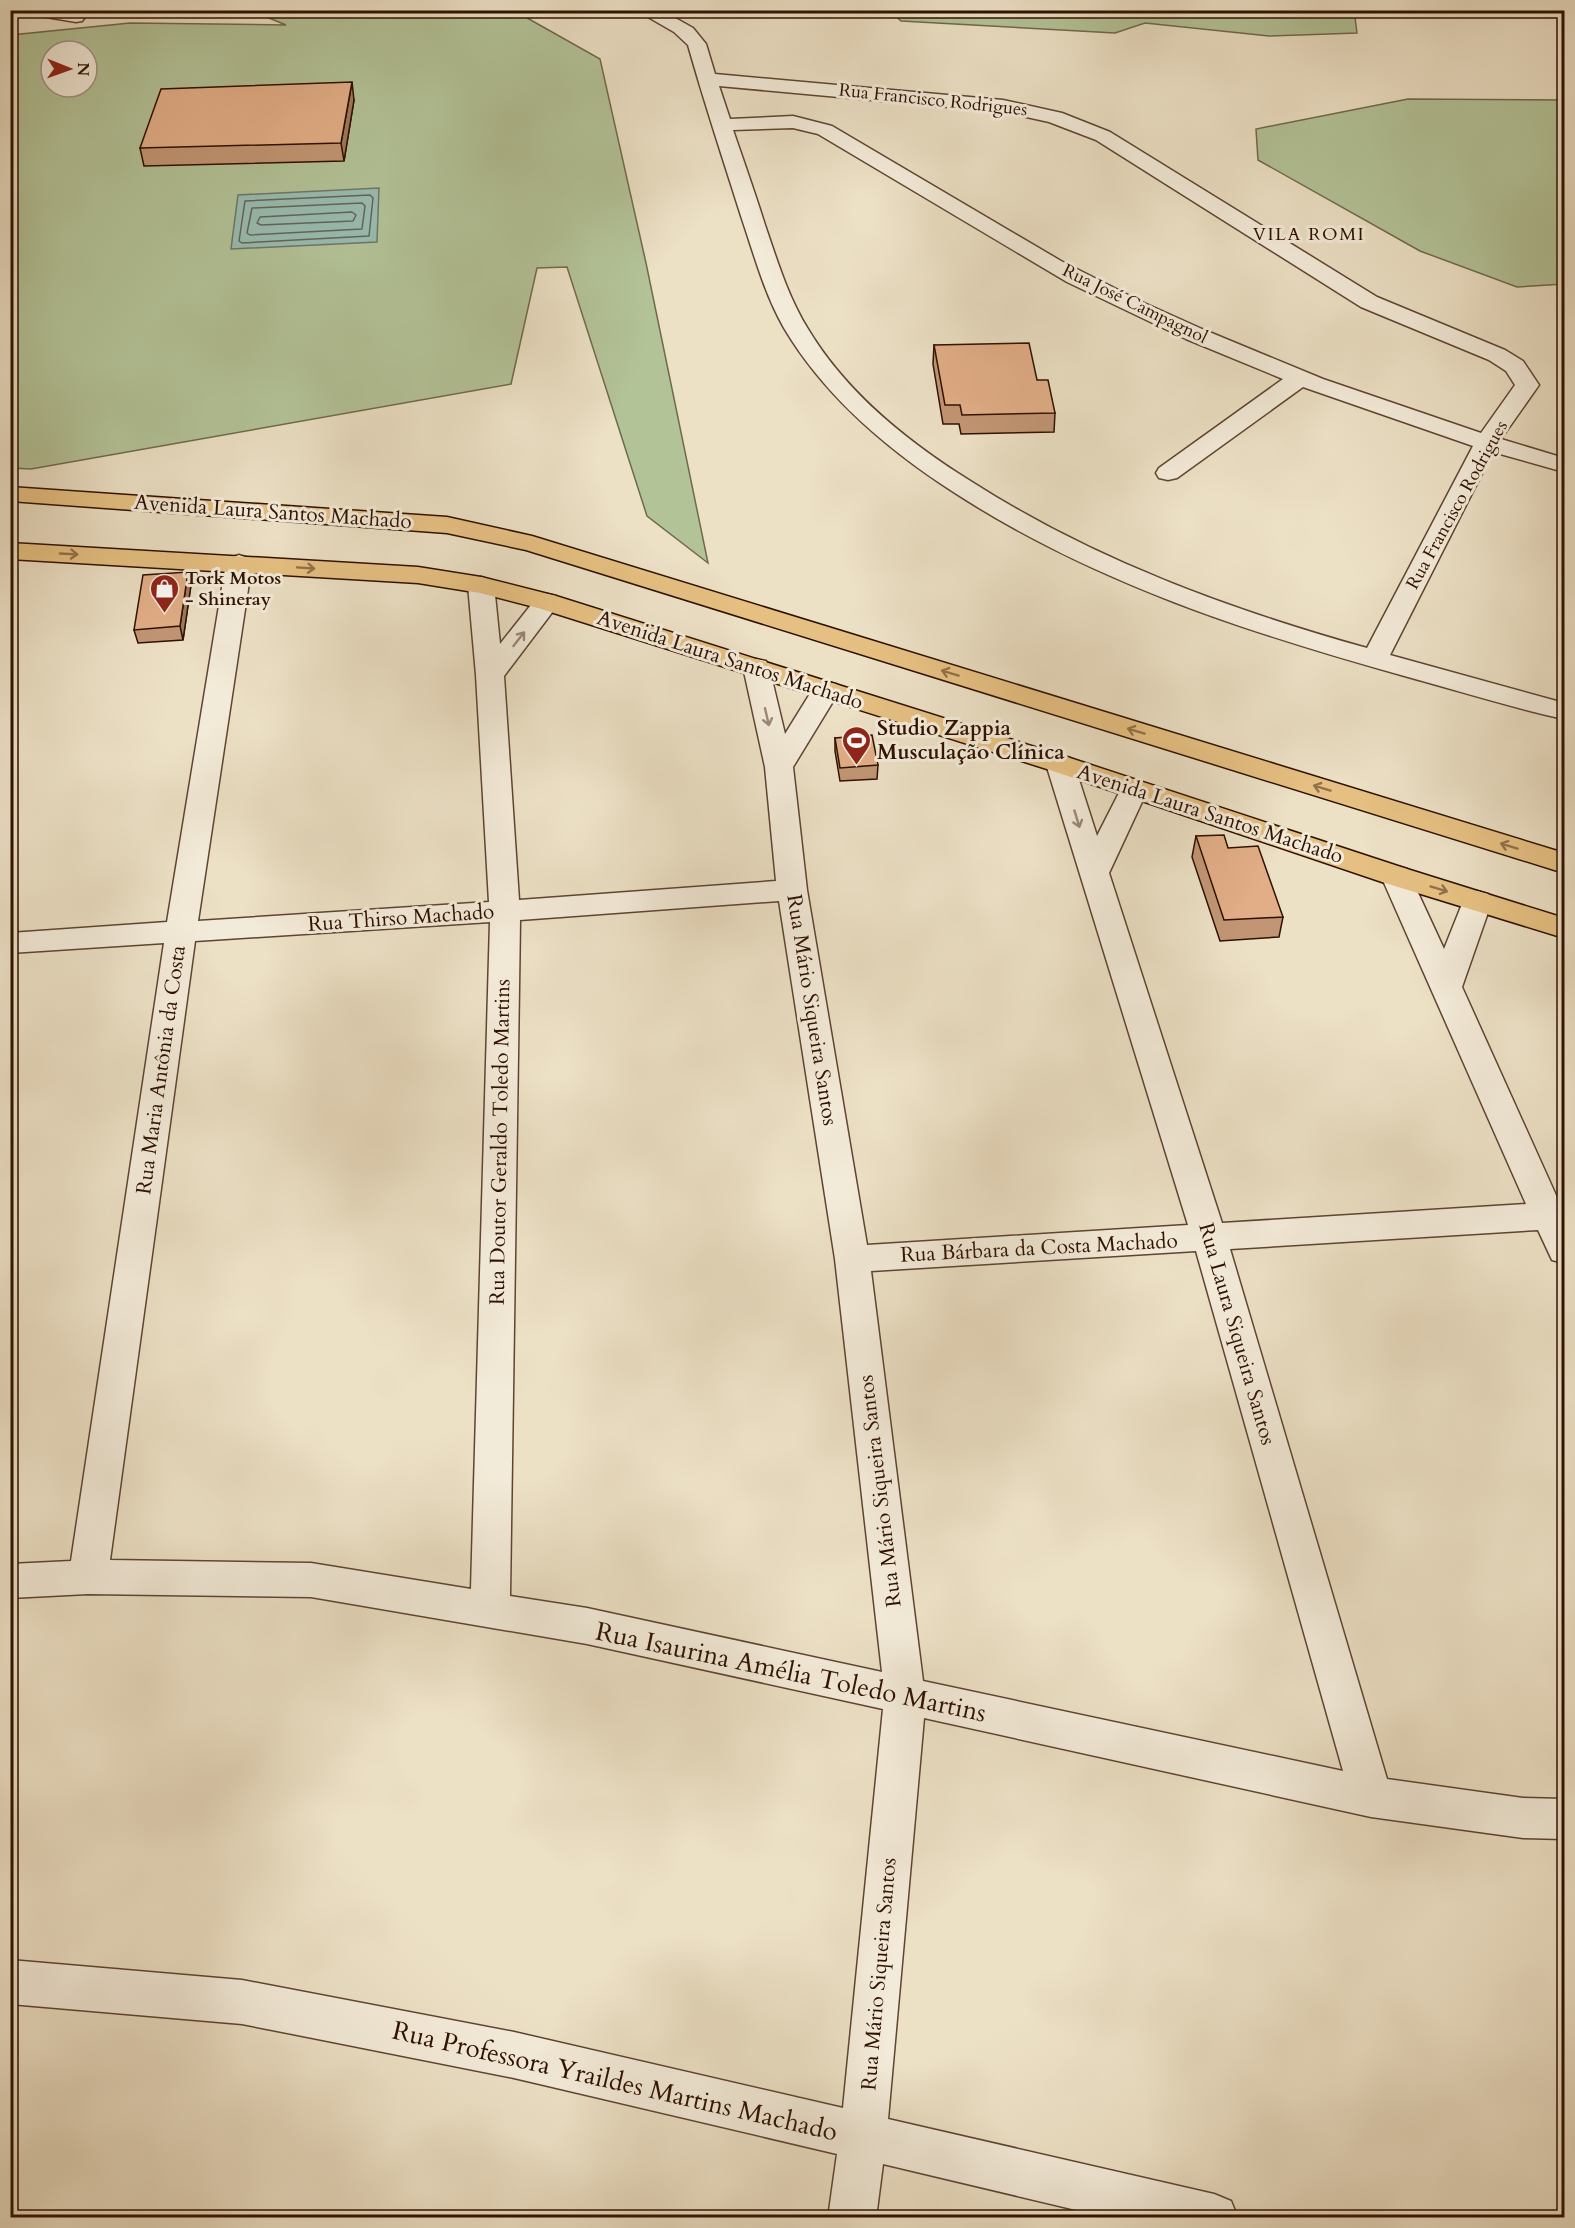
<svg xmlns="http://www.w3.org/2000/svg" width="1575" height="2228" viewBox="0 0 1575 2228" font-family="Cardo,serif">
  <rect width="100%" height="100%" fill="#ece0c5"/>
  <filter id="stains"><feTurbulence type="fractalNoise" baseFrequency=".00333" numOctaves="4"/><feColorMatrix values="0 0 0 0 .2 0 0 0 0 .09 0 0 0 0 .02 0 0 0 .5 -.17"/></filter>
  <radialGradient id="worn" r=".72"><stop offset=".6" stop-color="#630" stop-opacity="0"/><stop offset="1" stop-color="#630" stop-opacity=".3"/></radialGradient>
  <!-- green -->
  <path fill="#b3c398" stroke="#706a4c" stroke-width="1.5" fill-rule="evenodd" d="M 513,10 L 600,59 L 646,263 L 708,563 L 647,516 L 567,267 L 537,268 L 511,384 L 31,469 L 11,468 L 11,35 L 130,23 L 286,25 L 252,11 ZM 51,51 L 87,51 L 87,87 L 51,87 Z
    M 1354,10 L 1357,33 L 1269,36 L 1145,23 L 1115,33 L 901,21 L 890,11 L 842,15 L 817,11 Z
    M 1408,99 L 1564,100 L 1564,284 L 1517,287 L 1420,251 L 1258,160 L 1256,129 Z"/>
  <!-- water -->
  <path fill="#99bdb2" stroke="#6e786b" stroke-width="1.5" d="M 379,188 L 377,242 L 231,249 L 238,195 Z"/>
  <g fill="none" stroke-linecap="round" stroke-linejoin="round">
    <!-- shore -->
    <path stroke="#646659" stroke-width="1.5" d="M 370,195 L 373,198 L 369,236 L 242,243 L 239,241 L 245,201 Z
      M 362,203 L 365,206 L 362,229 L 250,235 L 247,233 L 252,208 Z
      M 352,212 L 356,215 L 353,221 L 261,225 L 257,223 L 260,217 Z"/>
    <defs>
      <path id="minor" d="M 25,10 L 70,10 L 82,13 L 85,17 L 82,21 L 76,22 L 34,15 Z
        M 636,10 L 661,10 L 693,28 L 706,44 L 715,74 L 1003,100 L 1062,113 L 1110,132 L 1377,297 L 1505,350 L 1523,361 L 1539,385 L 1501,439 L 1564,458 L 1564,472 L 1493,452 L 1390,655 L 1564,703 L 1564,719 C 1512,708 1460,691 1408,677 C 1250,633 1094,583 955,493 C 888,450 825,397 784,328 C 764,293 754,254 741,216 C 723,159 704,102 688,45 L 674,32 ZM 719,86 L 1003,112 L 1049,122 L 1096,140 L 1361,307 L 1489,360 L 1506,371 L 1515,385 L 1481,433 L 1323,379 L 1202,329 L 1142,302 L 1061,261 L 832,126 L 793,116 L 730,119 ZM 793,128 L 818,134 L 1067,282 L 1186,339 L 1283,379 L 1159,468 L 1156,473 L 1159,478 L 1168,480 L 1177,478 L 1303,387 L 1473,446 L 1367,648 C 1228,609 1094,560 972,482 C 909,443 847,394 808,329 C 788,297 777,260 765,225 C 755,193 744,162 733,130 Z
        M 239,555 L 248,558 L 252,563 L 198,921 L 489,902 L 476,675 L 468,585 L 472,580 L 481,577 L 490,580 L 494,585 L 500,644 L 538,596 L 547,594 L 556,596 L 560,602 L 504,676 L 519,900 L 776,881 L 765,767 L 743,667 L 746,661 L 756,659 L 766,661 L 769,667 L 785,734 L 816,684 L 826,682 L 836,684 L 840,690 L 793,767 L 807,890 L 867,1245 L 1188,1225 L 1046,764 L 1050,758 L 1060,755 L 1070,758 L 1074,764 L 1097,836 L 1124,783 L 1134,780 L 1144,783 L 1148,789 L 1109,873 L 1222,1223 L 1526,1204 L 1381,876 L 1385,869 L 1396,866 L 1407,869 L 1444,949 L 1466,894 L 1477,891 L 1488,894 L 1492,901 L 1462,987 L 1564,1213 L 1564,1263 L 1552,1260 L 1538,1230 L 1230,1249 L 1387,1779 L 1523,1798 L 1564,1799 L 1564,1839 L 1523,1838 L 1371,1817 L 924,1718 L 888,2119 L 1214,2194 L 1231,2201 L 1238,2218 L 1110,2218 L 883,2164 L 876,2218 L 828,2218 L 837,2154 L 514,2078 L 242,2024 L 10,2004 L 10,1960 L 242,1980 L 514,2032 L 843,2108 L 883,1709 L 587,1644 L 311,1597 L 88,1594 L 10,1598 L 10,1564 L 71,1561 L 164,943 L 10,953 L 10,933 L 167,922 L 226,563 L 230,558 ZM 779,901 L 835,1259 L 882,1672 L 587,1608 L 510,1596 L 520,920 ZM 490,922 L 471,1589 L 311,1563 L 110,1560 L 195,941 ZM 1196,1251 L 1343,1771 L 923,1681 L 871,1271 Z"/>
      <path id="major" d="M 10,487 L 447,517 L 532,536 L 1564,853 L 1564,873 L 526,550 L 447,533 L 10,501 Z
        M 10,543 L 418,567 L 481,577 L 556,596 L 1070,758 L 1407,869 L 1564,918 L 1564,938 L 1385,883 L 1050,770 L 538,608 L 480,593 L 418,583 L 10,559 Z"/>
    </defs>
    <!-- minor casing -->
    <use href="#minor" stroke="#5e4431" stroke-width="3"/>
    <!-- major casing -->
    <use href="#major" stroke="#2e1000" stroke-width="3"/>
    <!-- minor -->
    <use href="#minor" fill="#f3ebd9" fill-rule="evenodd"/>
    <!-- major -->
    <use href="#major" fill="#e6c082" fill-rule="evenodd"/>
  </g>
  <!-- wall -->
  <path fill="#c29674" stroke="#2e1000" stroke-width="1.5" d="M 354,100 L 344,161 L 144,166 L 140,148 Z
    M 934,345 L 1037,380 L 1055,413 L 1054,432 L 961,434 L 959,424 L 943,424 L 933,364 Z
    M 191,585 L 183,640 L 138,643 L 134,630 Z
    M 835,738 L 878,765 L 877,779 L 840,781 L 835,751 Z
    M 1196,836 L 1228,848 L 1283,917 L 1279,937 L 1220,941 L 1192,857 Z"/>
  <!-- shaded-wall -->
  <path fill="#9e7a5e" stroke="#2e1000" stroke-width="1.5" d="M 352,82 L 354,100 L 344,161 L 341,143 Z
    M 188,572 L 191,585 L 183,640 L 180,626 Z"/>
  <!-- building -->
  <path fill="#e2ae87" stroke="#2e1000" stroke-width="1.5" d="M 352,82 L 341,143 L 140,148 L 161,89 Z
    M 1029,343 L 1037,380 L 1048,380 L 1055,413 L 962,415 L 960,405 L 945,405 L 934,345 Z
    M 188,572 L 180,626 L 134,630 L 143,575 Z
    M 872,735 L 878,765 L 840,768 L 835,738 Z
    M 1224,835 L 1228,848 L 1258,846 L 1283,917 L 1224,920 L 1196,836 Z"/>
  <!-- one-way arrows -->
  <defs><path id="oneway-shaft" d="M-6 0H5M1.5-3L5.5 0L1.5 3" fill="none" stroke-width="1.6" stroke-linecap="round" stroke-linejoin="round" transform="scale(1.5)"/></defs>
  <g stroke="#937148">
    <use href="#oneway-shaft" transform="translate(69 554) rotate(3)"/>
    <use href="#oneway-shaft" transform="translate(306 568) rotate(4)"/>
    <use href="#oneway-shaft" transform="translate(950 673) rotate(-163)"/>
    <use href="#oneway-shaft" transform="translate(1136 731) rotate(-163)"/>
    <use href="#oneway-shaft" transform="translate(1322 788) rotate(-163)"/>
    <use href="#oneway-shaft" transform="translate(1509 846) rotate(-163)"/>
    <use href="#oneway-shaft" transform="translate(1439 889) rotate(17)"/>
  </g>
  <g stroke="#9a8877">
    <use href="#oneway-shaft" transform="translate(519 639) rotate(-52)"/>
    <use href="#oneway-shaft" transform="translate(767 717) rotate(77)"/>
    <use href="#oneway-shaft" transform="translate(1077 819) rotate(73)"/>
  </g>
  <!-- icons -->
  <defs>
    <symbol id="shop-pin" viewBox="-11 -11 22 30"><path d="M0 17L-7.5 6A9.5 9.5 0 1 1 7.5 6Z" fill="#8f2418" stroke="#f3ebd9"/><path d="M-5-2.5h2.3a2.7 3.5 0 0 1 5.4 0H5L5.5 6h-11ZM-1.5-2.5h3a1.5 2.3 0 0 0-3 0Z" fill="#fff"/></symbol>
    <symbol id="stadium-pin" viewBox="-11 -11 22 30"><path d="M0 17L-7.5 6A9.5 9.5 0 1 1 7.5 6Z" fill="#8f2418" stroke="#f3ebd9"/><path d="M0-5a6.5 5 0 1 0 0 10a6.5 5 0 1 0 0-10ZM-3.5-1.8h7v3.6h-7Z" fill="#fff"/></symbol>
  </defs>
  <g fill-rule="evenodd">
    <use href="#shop-pin" x="148" y="572" width="33" height="45"/>
    <use href="#stadium-pin" x="840" y="724" width="33" height="45"/>
  </g>
  <g text-anchor="middle" dominant-baseline="central" stroke-width="6" stroke-linejoin="round" paint-order="stroke">
    <!-- far-street labels -->
    <g font-size="18" fill="#2e1000" stroke="#f3ebd9">
      <text transform="translate(933 100) rotate(6)">Rua Francisco Rodrigues</text>
      <text transform="translate(1135 304) rotate(26)">Rua José Campagnol</text>
      <text transform="translate(1457 505) rotate(-61)">Rua Francisco Rodrigues</text>
    </g>
    <!-- far-neighbourhood labels -->
    <g font-size="18" letter-spacing="1.5" fill="#2e1000" stroke="#f3ebd9">
      <text x="1309" y="234">VILA ROMI</text>
    </g>
    <!-- far-poi labels -->
    <g font-size="18" font-weight="bold" fill="#2e1000" stroke="#f3ebd9" text-anchor="start">
      <text x="185" y="578">Tork Motos<tspan x="185" dy="21">- Shineray</tspan></text>
    </g>
    <!-- street labels -->
    <g font-size="21" fill="#2e1000" stroke="#f3ebd9">
      <text transform="translate(273 512) rotate(4)">Avenida Laura Santos Machado</text>
      <text transform="translate(730 660) rotate(18)">Avenida Laura Santos Machado</text>
      <text transform="translate(1210 814) rotate(18)">Avenida Laura Santos Machado</text>
      <text transform="translate(401 918) rotate(-4)">Rua Thirso Machado</text>
      <text transform="translate(812 1010) rotate(81)">Rua Mário Siqueira Santos</text>
      <text transform="translate(161 1070) rotate(-82)">Rua Maria Antônia da Costa</text>
      <text transform="translate(500 1142) rotate(-89)">Rua Doutor Geraldo Toledo Martins</text>
      <text transform="translate(1039 1248) rotate(-3)">Rua Bárbara da Costa Machado</text>
      <text transform="translate(1237 1334) rotate(74)">Rua Laura Siqueira Santos</text>
      <text transform="translate(880 1491) rotate(-97)">Rua Mário Siqueira Santos</text>
      <text transform="translate(879 1974) rotate(-85)">Rua Mário Siqueira Santos</text>
    </g>
    <!-- poi labels -->
    <g font-size="21" font-weight="bold" fill="#2e1000" stroke="#f3ebd9" text-anchor="start">
      <text x="877" y="728">Studio Zappia<tspan x="877" dy="24">Musculação Clínica</tspan></text>
    </g>
    <!-- near-street labels -->
    <g font-size="26" fill="#2e1000" stroke="#f3ebd9">
      <text transform="translate(791 1672) rotate(12)">Rua Isaurina Amélia Toledo Martins</text>
      <text transform="translate(615 2081) rotate(13)">Rua Professora Yraildes Martins Machado</text>
    </g>
  </g>
  <!-- margin -->
  <rect width="1575" height="2228" fill="none" stroke="#ece0c5" stroke-width="36"/>
  <rect x="12" y="12" width="1551" height="2204" fill="none" stroke="#2e1000" stroke-width="3"/>
  <rect x="18" y="18" width="1539" height="2192" fill="none" stroke="#2e1000" stroke-width="1.5"/>
  <!-- north arrow -->
  <g transform="translate(69 69) rotate(91)"><circle r="28" fill="#f3ebd9" stroke="#a49382" stroke-width="1.5"/>
  <path d="M0-4.5L10 22L0 15L-10 22Z" fill="#8f2418"/>
  <text y="-9" font-size="16" font-weight="bold" text-anchor="middle" fill="#2e1000">N</text>
  </g>
  <rect width="100%" height="100%" filter="url(#stains)"/>
  <rect width="100%" height="100%" fill="url(#worn)"/>
</svg>
